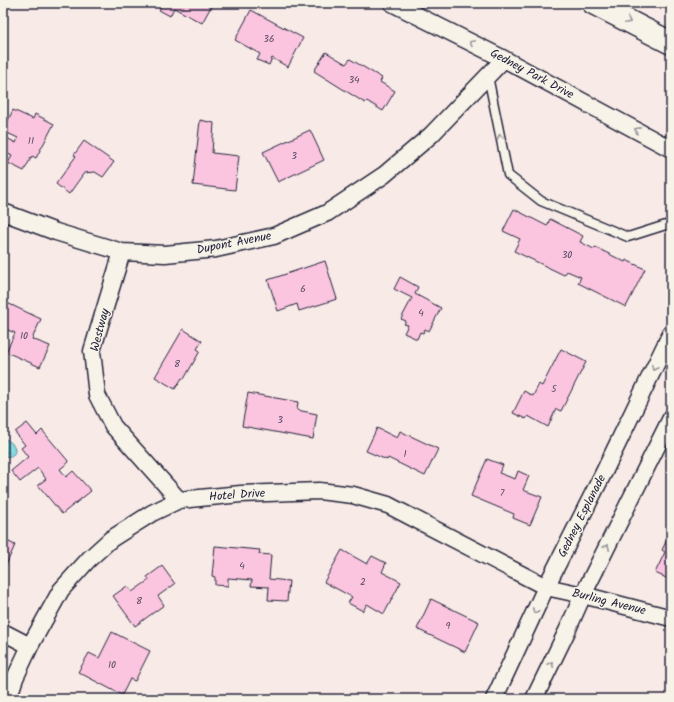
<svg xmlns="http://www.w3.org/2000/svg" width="674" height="702" viewBox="0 0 674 702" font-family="Kalam,sans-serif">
  <defs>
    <pattern id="water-ripples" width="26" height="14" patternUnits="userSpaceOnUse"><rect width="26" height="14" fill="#88dadf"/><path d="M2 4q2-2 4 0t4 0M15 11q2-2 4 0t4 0" fill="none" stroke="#75bbc0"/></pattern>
  </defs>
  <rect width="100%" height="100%" fill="#f8eae6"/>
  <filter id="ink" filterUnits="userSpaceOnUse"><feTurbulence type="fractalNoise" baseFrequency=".025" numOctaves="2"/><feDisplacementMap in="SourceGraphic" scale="8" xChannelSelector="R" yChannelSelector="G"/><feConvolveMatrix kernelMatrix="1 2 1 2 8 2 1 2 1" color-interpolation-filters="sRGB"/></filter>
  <g filter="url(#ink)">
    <!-- water -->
    <path fill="url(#water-ripples)" stroke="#5f909d" d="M 3,437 C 6,440 12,442 14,446 C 18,454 10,459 3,455 Z"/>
    <!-- building -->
    <path fill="#fbc5e0" stroke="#22223b" d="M 161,3 L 213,3 L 202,23 L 174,8 L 170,16 L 159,10 L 162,4 Z
      M 251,10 L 303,38 L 288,67 L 272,58 L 269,65 L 257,60 L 260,54 L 235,40 Z
      M 326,52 L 346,64 L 350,59 L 382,78 L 380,82 L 395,91 L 383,111 L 367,101 L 365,103 L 314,71 Z
      M 13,110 L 33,119 L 35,114 L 54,124 L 36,158 L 32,156 L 24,171 L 8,163 L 12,156 L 3,151 L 3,146 L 7,138 L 16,143 L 18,138 L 3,131 Z
      M 200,120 L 214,123 L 212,153 L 239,156 L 235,190 L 193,185 Z
      M 310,130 L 324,160 L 278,182 L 263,152 Z
      M 84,141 L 114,162 L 103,177 L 95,172 L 84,173 L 69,194 L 56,184 L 76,156 L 74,155 Z
      M 514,209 L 547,226 L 550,219 L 583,236 L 580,242 L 594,249 L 595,247 L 625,262 L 626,260 L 645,269 L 626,307 L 578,283 L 581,277 L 567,271 L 564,275 L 514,251 L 520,239 L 503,231 Z
      M 325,261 L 337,299 L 299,311 L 297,304 L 278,311 L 268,280 Z
      M 400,277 L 418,287 L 415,294 L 441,308 L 429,331 L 425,329 L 423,333 L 420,332 L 417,339 L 404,333 L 408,325 L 404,324 L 406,321 L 401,319 L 412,298 L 394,289 Z
      M 3,301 L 41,319 L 32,339 L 50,346 L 40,367 L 6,352 L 15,333 L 3,328 Z
      M 183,329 L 202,341 L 197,349 L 200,351 L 184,379 L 182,378 L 175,389 L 155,377 Z
      M 561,349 L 586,362 L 561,411 L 556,409 L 548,427 L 528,416 L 526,419 L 513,413 L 524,391 L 533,396 L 539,384 L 542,386 Z
      M 248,393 L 298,402 L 297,410 L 317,414 L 313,439 L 242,426 Z
      M 27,423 L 37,435 L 42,430 L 69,462 L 60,469 L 66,477 L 73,471 L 91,491 L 62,514 L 38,485 L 46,479 L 38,468 L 20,482 L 11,471 L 28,457 L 21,448 L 25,445 L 15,432 Z
      M 377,428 L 397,438 L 400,431 L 438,449 L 425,476 L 388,458 L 387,460 L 366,451 Z
      M 487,459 L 503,465 L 499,473 L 515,479 L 518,471 L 529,476 L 523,490 L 542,497 L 530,525 L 513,518 L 514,514 L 471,496 Z
      M 671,531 L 671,580 L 655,573 L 665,552 L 662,550 Z
      M 3,539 L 15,545 L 6,565 L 3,563 Z
      M 215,546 L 260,550 L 259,554 L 271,555 L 269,579 L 289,581 L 287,601 L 268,600 L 269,587 L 251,586 L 252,580 L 228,578 L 228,586 L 215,585 L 215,577 L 212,576 Z
      M 342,550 L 367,564 L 372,556 L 386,563 L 382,572 L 401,582 L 384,614 L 367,604 L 363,611 L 348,603 L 352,597 L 324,582 Z
      M 162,566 L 175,584 L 158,596 L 164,605 L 135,626 L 113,596 L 127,586 L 132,592 L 149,580 L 147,577 Z
      M 431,599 L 479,622 L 465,652 L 417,629 Z
      M 112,632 L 150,651 L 135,681 L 130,679 L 122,695 L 78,672 L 89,653 L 99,658 Z"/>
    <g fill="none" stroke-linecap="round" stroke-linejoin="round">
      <defs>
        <path id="service" d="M 488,76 L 508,175 L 541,201 L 628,237 L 669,224 L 671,222"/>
        <path id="minor" d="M 392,3 L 504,59 L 671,149
          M 3,212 L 56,232 L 122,252 L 165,254 L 216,249 L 274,236 L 327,213 L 384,175 L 431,135 L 504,59
          M 122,252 L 92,351 L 97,395 L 113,426 L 179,500
          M 3,632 L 30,646
          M 8,699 L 15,678 L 30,646 L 61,590 L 89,559 L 111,539 L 152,513 L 179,500 L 241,494 L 319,491 L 353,495 L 388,505 L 546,587 L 583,595 L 671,618
          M 494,699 L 546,587 L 604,472 L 671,333
          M 534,699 L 567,631 L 583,595 L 671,418"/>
        <path id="primary" d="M 593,3 L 671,43"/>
      </defs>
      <!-- service casing -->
      <use href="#service" stroke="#22223b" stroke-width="11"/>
      <!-- minor casing -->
      <use href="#minor" stroke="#22223b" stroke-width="19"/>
      <!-- primary casing -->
      <use href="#primary" stroke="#22223b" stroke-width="25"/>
      <!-- service -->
      <use href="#service" stroke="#f7f3e8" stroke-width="8"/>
      <!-- minor -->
      <use href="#minor" stroke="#f7f3e8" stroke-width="16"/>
      <!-- primary -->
      <use href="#primary" stroke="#f7f3e8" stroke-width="22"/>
    </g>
    <!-- one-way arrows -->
    <defs><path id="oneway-chevron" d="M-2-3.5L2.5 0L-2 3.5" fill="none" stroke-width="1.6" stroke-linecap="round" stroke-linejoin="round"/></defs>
    <g stroke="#97959a">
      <use href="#oneway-chevron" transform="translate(628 21) rotate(27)"/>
      <use href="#oneway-chevron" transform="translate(472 43) rotate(-154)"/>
      <use href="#oneway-chevron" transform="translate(637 130) rotate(-152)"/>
      <use href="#oneway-chevron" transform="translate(500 137) rotate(-102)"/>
      <use href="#oneway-chevron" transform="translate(654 368) rotate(116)"/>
      <use href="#oneway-chevron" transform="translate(607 547) rotate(-64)"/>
      <use href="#oneway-chevron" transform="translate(535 611) rotate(115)"/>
      <use href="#oneway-chevron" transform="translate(551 664) rotate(-64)"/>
    </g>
  </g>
  <g text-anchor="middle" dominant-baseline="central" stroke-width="3" stroke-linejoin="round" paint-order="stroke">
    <!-- number labels -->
    <g font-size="10" fill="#584b64">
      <text x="269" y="39">36</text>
      <text x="354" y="80">34</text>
      <text x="31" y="141">11</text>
      <text x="294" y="156">3</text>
      <text x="567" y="255">30</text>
      <text x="303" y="289">6</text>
      <text x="421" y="313">4</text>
      <text x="24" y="336">10</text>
      <text x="177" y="364">8</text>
      <text x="554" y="389">5</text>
      <text x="280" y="420">3</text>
      <text x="405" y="454">1</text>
      <text x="502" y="493">7</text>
      <text x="242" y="566">4</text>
      <text x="363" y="582">2</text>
      <text x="139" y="601">8</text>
      <text x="448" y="626">9</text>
      <text x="112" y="665">10</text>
    </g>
    <!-- street labels -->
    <g font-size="12" fill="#22223b" stroke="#f7f3e8">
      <text transform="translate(532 74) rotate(28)">Gedney Park Drive</text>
      <text transform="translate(234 243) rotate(-11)">Dupont Avenue</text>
      <text transform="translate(100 330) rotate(-75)">Westway</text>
      <text transform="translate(237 495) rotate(-4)">Hotel Drive</text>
      <text transform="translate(582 516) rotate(-63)">Gedney Esplanade</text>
      <text transform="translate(609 602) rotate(14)">Burling Avenue</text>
    </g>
  </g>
  <!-- margin -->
  <rect width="674" height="702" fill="none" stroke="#f7f3e8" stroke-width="16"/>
  <rect x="8" y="8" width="658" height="686" fill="none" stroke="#22223b" stroke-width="1.5" filter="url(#ink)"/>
</svg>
